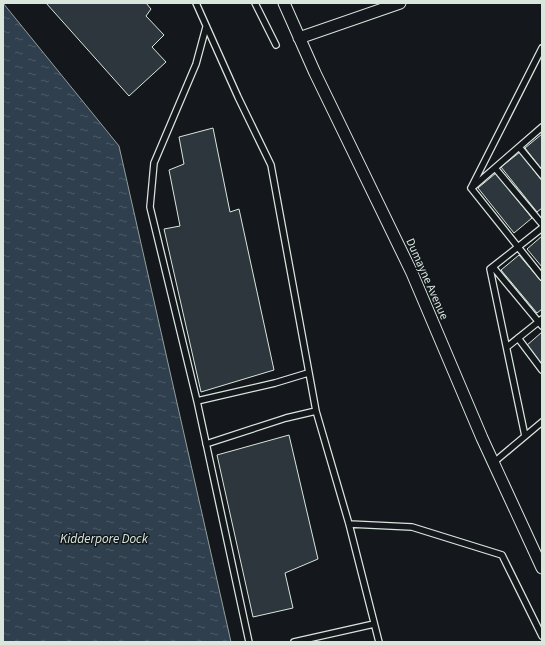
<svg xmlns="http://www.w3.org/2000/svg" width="545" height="645" viewBox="0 0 545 645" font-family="'Source Sans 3',sans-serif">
  <defs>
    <pattern id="water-ripples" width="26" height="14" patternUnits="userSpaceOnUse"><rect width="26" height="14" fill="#2f3f4d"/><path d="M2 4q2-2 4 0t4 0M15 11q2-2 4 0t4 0" fill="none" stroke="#4c5b66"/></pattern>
  </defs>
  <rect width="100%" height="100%" fill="#14181c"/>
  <!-- water -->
  <path fill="url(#water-ripples)" stroke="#939e99" d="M 3,3 L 119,146 L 231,642 L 3,642 Z"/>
  <!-- building -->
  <path fill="#2c363c" stroke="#d8e6dc" d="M 46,3 L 146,3 L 151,9 L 146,16 L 164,35 L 152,47 L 166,62 L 129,96 Z
    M 213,128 L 230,212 L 239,209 L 274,370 L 201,392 L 164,229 L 180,226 L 169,170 L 184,164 L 179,137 Z
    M 542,134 L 542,170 L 525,148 Z
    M 520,152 L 542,181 L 542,208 L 537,212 L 501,167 Z
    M 496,173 L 532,218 L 514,233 L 478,188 Z
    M 542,236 L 542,267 L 527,249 Z
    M 519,255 L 542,282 L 542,309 L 537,313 L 501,270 Z
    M 542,332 L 542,365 L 526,346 Z
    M 289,435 L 318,559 L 285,573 L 293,608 L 253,617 L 217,455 Z"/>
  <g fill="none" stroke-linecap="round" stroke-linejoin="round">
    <defs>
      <path id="lane" d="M 196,3 L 238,97 L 271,165 L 316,411 L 349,524 L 379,642
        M 255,3 L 276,45
        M 206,27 L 196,64 L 154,163 L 150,207 L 197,401 L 249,642
        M 519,147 L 542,175
        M 495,168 L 542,224
        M 474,186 L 542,127
        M 471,188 L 542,48
        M 471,188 L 542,277
        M 493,267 L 542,326
        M 518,338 L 542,370
        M 507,347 L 542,319
        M 197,401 L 275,383 L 308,373
        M 525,436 L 490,269 L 542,228
        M 206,444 L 286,418 L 316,411
        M 493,463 L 542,422
        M 349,524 L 412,527 L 502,555 L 542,636
        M 294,642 L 374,624"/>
      <path id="street" d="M 284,3 L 315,73 L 412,273 L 482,438 L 542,568
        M 299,38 L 400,3"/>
    </defs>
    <!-- lane casing -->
    <use href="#lane" stroke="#d8e6dc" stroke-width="8"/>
    <!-- street casing -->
    <use href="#street" stroke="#d8e6dc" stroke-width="13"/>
    <!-- lane -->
    <use href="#lane" stroke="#14181c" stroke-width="5.5"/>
    <!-- street -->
    <use href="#street" stroke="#14181c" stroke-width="11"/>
  </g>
  <g text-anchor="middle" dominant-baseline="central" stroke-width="3" stroke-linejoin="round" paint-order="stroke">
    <!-- street labels -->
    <g font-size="12" fill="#d8e6dc" stroke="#14181c">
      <text transform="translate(427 279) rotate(66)">Dumayne Avenue</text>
    </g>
    <!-- water labels -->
    <g font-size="13" font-style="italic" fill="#d8e6dc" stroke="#14181c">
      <text x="104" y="539">Kidderpore Dock</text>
    </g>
  </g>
  <!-- border -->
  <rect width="545" height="645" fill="none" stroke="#d8e6dc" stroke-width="8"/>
</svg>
